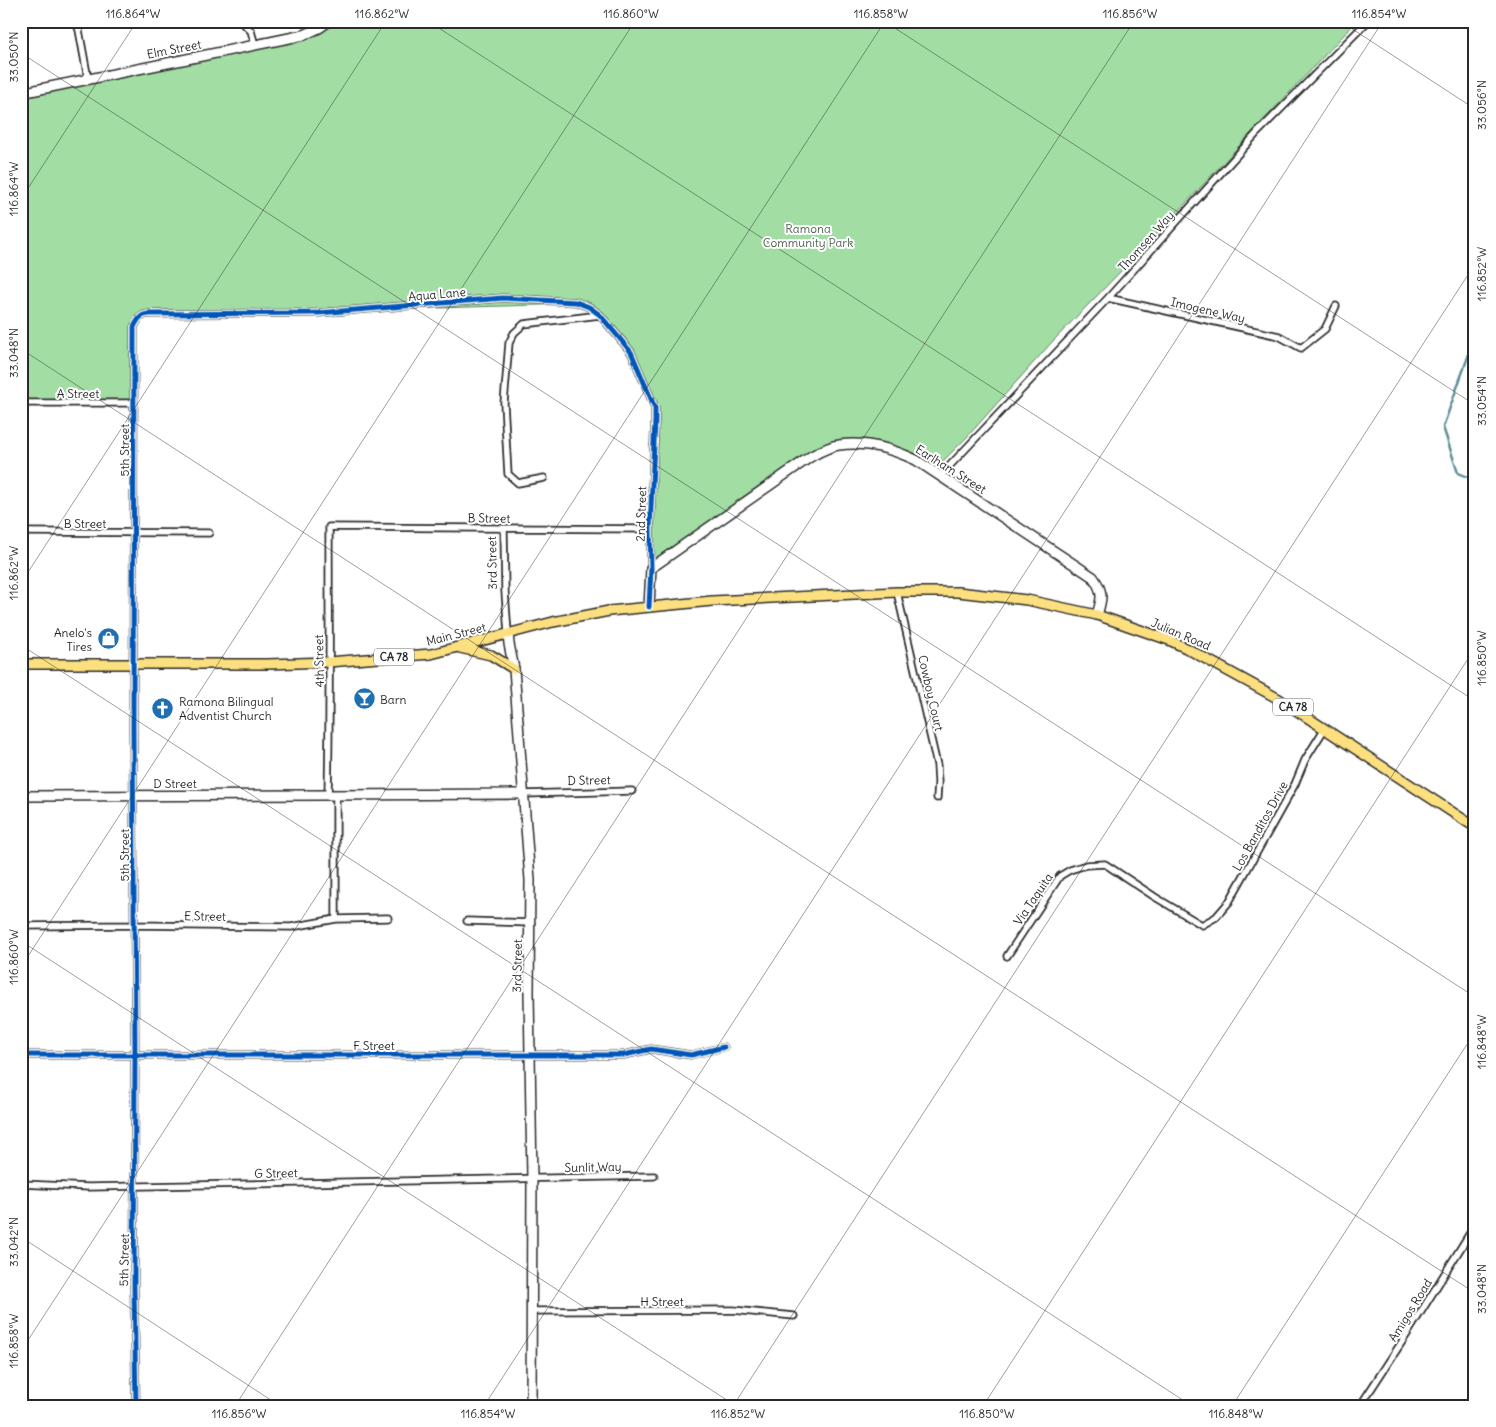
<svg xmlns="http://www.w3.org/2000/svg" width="1496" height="1427" viewBox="0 0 1496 1427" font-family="Delius,sans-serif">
  <rect width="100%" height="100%" fill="#fff"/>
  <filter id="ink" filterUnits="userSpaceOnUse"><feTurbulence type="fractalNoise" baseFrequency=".02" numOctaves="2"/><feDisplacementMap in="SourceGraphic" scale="10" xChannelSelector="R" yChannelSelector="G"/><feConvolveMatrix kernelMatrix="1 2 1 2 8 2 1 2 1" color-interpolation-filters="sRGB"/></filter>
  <g filter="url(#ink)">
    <!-- green -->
    <path fill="#a2dda4" stroke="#668468" d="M 330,21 L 1357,21 L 1239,146 L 1160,231 L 1053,341 L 967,437 L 943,461 L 929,468 L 903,453 L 845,445 L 810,457 L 650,574 L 655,409 L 636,361 L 591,308 L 573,304 L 368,310 L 150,314 L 137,320 L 134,403 L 21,403 L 21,91 L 285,40 Z"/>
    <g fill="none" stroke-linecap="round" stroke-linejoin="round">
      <!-- stream -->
      <path stroke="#609098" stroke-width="2.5" d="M 1475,345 L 1469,354 L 1443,427 L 1458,473 L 1475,480"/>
      <defs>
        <path id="street" d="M 75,21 L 79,30 L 88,79
          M 241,21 L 251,31 L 255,45
          M 1108,298 L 1279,336 L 1301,348 L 1325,329 L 1336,306
          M 21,403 L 134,403
          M 941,475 L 1108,298 L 1257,133 L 1368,21
          M 544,478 L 518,483 L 508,474 L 504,403 L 509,343 L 514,333 L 524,324 L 600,315
          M 504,529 L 505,592 L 508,633
          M 21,532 L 209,533
          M 897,592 L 937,765 L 938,782 L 937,798
          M 523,794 L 632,791
          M 328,795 C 330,706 329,616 329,527 L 650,529
          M 336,795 L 336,919
          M 467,921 L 531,923
          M 21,926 L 135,925 L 291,927 L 336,919 L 388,918
          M 1007,956 L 1060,876 L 1070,870 L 1086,865 L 1105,864 L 1155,897 L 1202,925 L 1216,917 L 1229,902 L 1295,784 L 1305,760 L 1325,728
          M 21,1055 L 624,1055 L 651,1049 L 691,1055 L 724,1047
          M 21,1184 L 89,1187 L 654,1176
          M 531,1311 L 733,1310 L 794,1316
          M 136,1406 L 134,1287 L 135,1055 L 133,728 L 134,327 C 138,319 141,314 150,314 L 318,313 L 503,298 L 576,302 L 589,307 L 600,315 L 631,352 L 655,408 L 655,421 L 650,529 L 651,568
          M 1360,1406 L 1409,1331 L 1475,1225"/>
        <path id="secondary" d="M 21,93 L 304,35 L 319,28 L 329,21
          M 649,607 L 651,568 L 810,457 C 819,452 829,446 839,445 C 867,441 892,449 916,460 L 1093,577 C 1104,592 1102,599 1097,615
          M 508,633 L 509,644 L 514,669 L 530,880 L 529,993 L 532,1179 L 531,1406
          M 21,796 L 328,795 L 523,794"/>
        <path id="primary" d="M 460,648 L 491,655 L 514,669
          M 21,664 L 268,664 L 328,662 L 431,654 L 553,622 L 609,611 L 712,601 L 897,592 L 958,592 L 1027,600 L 1097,615 L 1169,640 L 1186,648 L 1279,699 L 1475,827"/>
      </defs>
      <!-- street casing -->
      <use href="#street" stroke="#2b2b2b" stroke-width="9"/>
      <!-- secondary casing -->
      <use href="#secondary" stroke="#2b2b2b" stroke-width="12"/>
      <!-- primary casing -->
      <use href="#primary" stroke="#2b2b2b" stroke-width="12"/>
      <!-- street -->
      <use href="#street" stroke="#fff" stroke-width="5.5"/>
      <!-- secondary -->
      <use href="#secondary" stroke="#fff" stroke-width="9"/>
      <!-- primary -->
      <use href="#primary" stroke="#fce080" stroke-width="9"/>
      <defs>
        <path id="cycleway" d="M 21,1055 L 624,1055 L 651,1049 L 691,1055 L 724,1047
          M 136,1406 L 134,1287 L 135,1055 L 133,728 L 134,327 C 138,319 141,314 150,314 L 318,313 L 503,298 L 576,302 L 589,307 L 600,315 L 631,352 L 655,408 L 655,421 L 650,529 L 651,568 L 649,607"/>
      </defs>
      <!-- cycleway casing -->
      <use href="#cycleway" stroke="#fff" stroke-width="8"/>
      <!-- cycleway -->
      <use href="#cycleway" stroke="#0057b8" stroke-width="5"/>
    </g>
  </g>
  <!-- ticks -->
  <path fill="none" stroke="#2b2b2b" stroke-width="1" stroke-opacity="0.45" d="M 428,21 L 1475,701M 884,21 L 1475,405M 1340,21 L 1475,109M 21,53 L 1475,997M 21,199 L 137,21M 21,349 L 1475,1293M 21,583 L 386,21M 21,645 L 1192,1406M 21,941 L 736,1406M 21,967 L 635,21M 21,1237 L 280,1406M 21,1351 L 885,21M 235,1406 L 1134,21M 484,1406 L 1383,21M 733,1406 L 1475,264M 983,1406 L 1475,648M 1232,1406 L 1475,1032"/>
  <!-- icons -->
  <defs>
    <symbol id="shop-disc" viewBox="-11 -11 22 22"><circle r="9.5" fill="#1f6fb2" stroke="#fff"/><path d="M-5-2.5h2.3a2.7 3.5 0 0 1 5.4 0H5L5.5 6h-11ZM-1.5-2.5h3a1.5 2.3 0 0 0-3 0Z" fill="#fff"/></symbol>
    <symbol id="bar-disc" viewBox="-11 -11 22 22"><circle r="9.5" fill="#1f6fb2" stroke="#fff"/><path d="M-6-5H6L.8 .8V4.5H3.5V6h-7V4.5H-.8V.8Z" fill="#fff"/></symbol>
    <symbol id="church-disc" viewBox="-11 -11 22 22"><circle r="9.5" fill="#1f6fb2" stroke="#fff"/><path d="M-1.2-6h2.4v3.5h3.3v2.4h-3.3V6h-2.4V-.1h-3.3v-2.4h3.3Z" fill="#fff"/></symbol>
  </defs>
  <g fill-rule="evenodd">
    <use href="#shop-disc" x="96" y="626" width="25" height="25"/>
    <use href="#bar-disc" x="352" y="686" width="25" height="25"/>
    <use href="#church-disc" x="150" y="696" width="25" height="25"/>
  </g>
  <g text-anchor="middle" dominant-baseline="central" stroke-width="4" stroke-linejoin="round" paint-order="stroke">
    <!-- shield labels -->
    <g fill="#fff" stroke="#6b6b6b" stroke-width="1">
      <rect x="374" y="648.5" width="40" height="17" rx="4"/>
      <rect x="1273" y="698.5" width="40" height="17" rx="4"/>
    </g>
    <g font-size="11" font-weight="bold" fill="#2b2b2b">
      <text x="394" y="657">CA 78</text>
      <text x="1293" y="707">CA 78</text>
    </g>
    <!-- street labels -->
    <g font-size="12" fill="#2b2b2b" stroke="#fff">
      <text transform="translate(174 49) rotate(-11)">Elm Street</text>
      <text transform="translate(1146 241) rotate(-48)">Thomsen Way</text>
      <text transform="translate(437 294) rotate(-5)">Aqua Lane</text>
      <text transform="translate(1208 310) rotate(13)">Imogene Way</text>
      <text x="78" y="393">A Street</text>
      <text transform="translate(124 450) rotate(-90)">5th Street</text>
      <text transform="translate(951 469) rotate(32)">Earlham Street</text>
      <text transform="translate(641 514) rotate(-88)">2nd Street</text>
      <text transform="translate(489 518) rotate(1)">B Street</text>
      <text x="85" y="523">B Street</text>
      <text transform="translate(492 563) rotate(-91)">3rd Street</text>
      <text transform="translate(456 634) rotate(-14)">Main Street</text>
      <text transform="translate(1181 634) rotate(23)">Julian Road</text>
      <text transform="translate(319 661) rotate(-91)">4th Street</text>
      <text transform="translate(931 693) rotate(77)">Cowboy Court</text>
      <text transform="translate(589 780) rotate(-1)">D Street</text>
      <text x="175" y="783">D Street</text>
      <text transform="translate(1260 826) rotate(-61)">Los Banditos Drive</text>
      <text transform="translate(124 855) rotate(-90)">5th Street</text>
      <text transform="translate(1033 899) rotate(-56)">Via Taquita</text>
      <text transform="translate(205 916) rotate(1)">E Street</text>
      <text transform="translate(517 966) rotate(-89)">3rd Street</text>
      <text x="374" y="1045">F Street</text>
      <text transform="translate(593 1167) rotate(-1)">Sunlit Way</text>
      <text transform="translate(276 1173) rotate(-1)">G Street</text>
      <text transform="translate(124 1260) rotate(-89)">5th Street</text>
      <text x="662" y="1301">H Street</text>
      <text transform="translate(1410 1310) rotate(-58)">Amigos Road</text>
    </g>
    <!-- park labels -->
    <g font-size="12" fill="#4f604f" stroke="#fff">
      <text x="808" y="228">Ramona<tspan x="808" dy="14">Community Park</tspan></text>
    </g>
    <!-- poi labels -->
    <g font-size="12" fill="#2b2b2b" stroke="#fff" text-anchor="start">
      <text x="92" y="632" text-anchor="end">Anelo's<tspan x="92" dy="14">Tires</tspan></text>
      <text x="380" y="699">Barn</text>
      <text x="179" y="701">Ramona Bilingual<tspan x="179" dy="14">Adventist Church</tspan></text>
    </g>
  </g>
  <!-- margin -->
  <rect width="1496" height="1427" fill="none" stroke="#fff" stroke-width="55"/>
  <rect x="28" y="28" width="1440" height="1372" fill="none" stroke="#2b2b2b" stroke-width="2"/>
  <g font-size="12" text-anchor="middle" fill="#2b2b2b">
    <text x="133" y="18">116.864°W</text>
    <text x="382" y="18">116.862°W</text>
    <text x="631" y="18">116.860°W</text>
    <text x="881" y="18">116.858°W</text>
    <text x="1130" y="18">116.856°W</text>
    <text x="1379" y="18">116.854°W</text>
    <text transform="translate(14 57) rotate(-90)" y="4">33.050°N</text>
    <text transform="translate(1482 105) rotate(-90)" y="4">33.056°N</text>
    <text transform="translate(14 189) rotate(-90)" y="4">116.864°W</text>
    <text transform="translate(1482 274) rotate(-90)" y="4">116.852°W</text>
    <text transform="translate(14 353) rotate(-90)" y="4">33.048°N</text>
    <text transform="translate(1482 401) rotate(-90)" y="4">33.054°N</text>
    <text transform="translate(14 573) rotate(-90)" y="4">116.862°W</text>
    <text transform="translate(1482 658) rotate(-90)" y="4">116.850°W</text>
    <text transform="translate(14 957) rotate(-90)" y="4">116.860°W</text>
    <text transform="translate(1482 1042) rotate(-90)" y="4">116.848°W</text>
    <text transform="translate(14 1242) rotate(-90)" y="4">33.042°N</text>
    <text transform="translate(1482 1289) rotate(-90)" y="4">33.048°N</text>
    <text transform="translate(14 1341) rotate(-90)" y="4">116.858°W</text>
    <text x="239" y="1418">116.856°W</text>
    <text x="488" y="1418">116.854°W</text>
    <text x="738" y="1418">116.852°W</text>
    <text x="987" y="1418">116.850°W</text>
    <text x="1236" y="1418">116.848°W</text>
  </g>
</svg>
